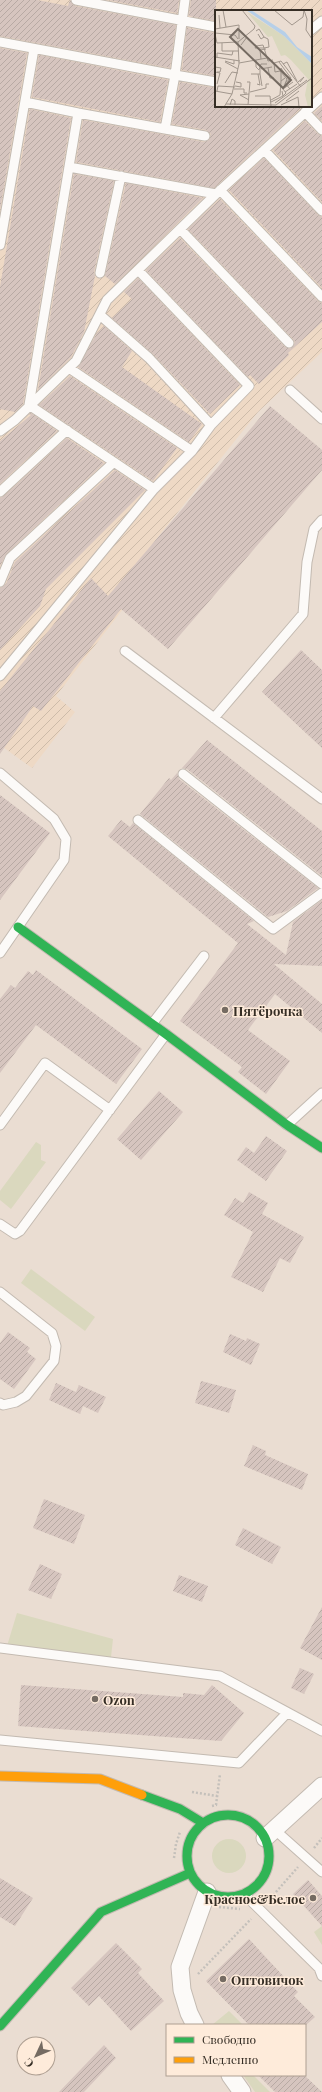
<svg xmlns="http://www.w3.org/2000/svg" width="322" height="2092" viewBox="0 0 322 2092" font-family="'Playfair Display',serif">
  <defs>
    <pattern id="industrial-furrows" width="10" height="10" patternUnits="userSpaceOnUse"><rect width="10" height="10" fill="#eed9c5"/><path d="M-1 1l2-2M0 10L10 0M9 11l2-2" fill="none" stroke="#cdbba9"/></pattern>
    <pattern id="building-hatch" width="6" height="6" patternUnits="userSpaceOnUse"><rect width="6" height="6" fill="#d6c5bf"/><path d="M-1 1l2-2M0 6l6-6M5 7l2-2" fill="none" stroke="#b8aaa4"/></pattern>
  </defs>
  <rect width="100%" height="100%" fill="#eaddd2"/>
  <!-- industrial -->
  <path fill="url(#industrial-furrows)" fill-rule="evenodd" d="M 0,0 L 322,0 L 322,352 L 258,412 L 110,597 L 123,609 L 56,696 L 75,712 L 32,768 L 0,745 ZM 216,11 L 311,11 L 311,106 L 216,106 Z"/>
  <!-- green -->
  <path fill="#dad8be" d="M 36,1142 L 41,1145 L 41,1160 L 46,1162 L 11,1209 L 0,1200 L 0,1191 Z
    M 31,1269 L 95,1317 L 85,1331 L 21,1283 Z
    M 17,1613 L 113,1639 L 111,1657 L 7,1646 Z
    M212 1856a17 17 0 1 1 34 0a17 17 0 1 1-34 0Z
    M 322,1926 L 322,1945 L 314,1932 Z
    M 229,2011 L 243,2025 L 212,2025 Z
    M 243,2075 L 253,2075 L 270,2092 L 255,2092 Z"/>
  <!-- building -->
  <path fill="url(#building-hatch)" d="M 0,0 L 37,0 L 68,6 L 70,0 L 75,6 L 176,25 L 170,68 L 0,36 Z
    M 108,0 L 179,0 L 177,13 Z
    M 191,0 L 216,0 L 216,21 L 189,16 Z
    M 187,28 L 216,33 L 216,76 L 182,70 Z
    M 0,48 L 27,53 L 0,210 Z
    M 39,55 L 168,80 L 160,122 L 32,97 Z
    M 180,82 L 216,88 L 216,106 L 303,106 L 214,188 L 76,162 L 83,120 L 204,142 L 209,140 L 211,134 L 206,130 L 172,124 Z
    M 322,106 L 322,121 L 314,113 Z
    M 30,109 L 71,118 L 23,404 L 15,412 L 0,409 L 0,287 Z
    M 305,121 L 318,134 L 322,136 L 322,202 L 273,150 Z
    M 264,158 L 318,215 L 322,217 L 322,288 L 229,190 Z
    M 74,174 L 114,181 L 94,272 L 95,276 L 84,332 L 71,357 L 38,390 Z
    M 126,183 L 203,198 L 115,284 L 105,276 Z
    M 220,199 L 318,301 L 322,303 L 322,322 L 288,353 L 289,355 L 259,384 L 250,375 L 248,377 L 146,270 L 180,238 L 285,347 L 290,349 L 293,347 L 295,342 L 293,339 L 188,229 Z
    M 138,278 L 240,385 L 210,414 L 153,354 L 112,318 L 132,299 L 124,292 Z
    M 104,326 L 132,351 L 122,367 L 202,424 L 189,442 L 78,367 L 97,333 Z
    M 70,376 L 177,448 L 153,481 L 39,405 Z
    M 270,406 L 322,450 L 322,470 L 168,649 L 121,609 L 41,711 L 33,706 L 0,754 L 0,691 L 91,578 L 108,596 Z
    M 31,413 L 57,431 L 0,484 L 0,441 L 31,415 L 29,414 Z
    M 67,438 L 104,463 L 6,554 L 0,566 L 0,498 L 4,496 Z
    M 115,470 L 145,490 L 46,589 L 40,606 L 0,650 L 0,588 L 6,584 L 15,562 Z
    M 301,650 L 322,670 L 322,748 L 262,692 Z
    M 207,740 L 322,831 L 322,876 L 187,769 L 182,768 Z
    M 177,773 L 179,779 L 318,888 L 287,911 L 268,917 L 140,814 L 169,778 L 171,780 Z
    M 0,795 L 50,833 L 0,900 Z
    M 121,820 L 130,827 L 133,823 L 254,921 L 247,924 L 286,955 L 293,922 L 322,900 L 322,966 L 274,964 L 322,1004 L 322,1033 L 275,994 L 248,1030 L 290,1061 L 266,1094 L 238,1072 L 242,1067 L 180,1021 L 238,943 L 108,836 Z
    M 36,970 L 142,1049 L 116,1084 L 36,1025 L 0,1073 L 0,999 L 11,985 L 15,988 L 28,971 L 33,975 Z
    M 159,1091 L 183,1112 L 141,1160 L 117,1139 Z
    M 266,1136 L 287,1151 L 266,1181 L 237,1160 L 246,1147 L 254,1153 Z
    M 249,1192 L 268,1203 L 262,1214 L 304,1237 L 290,1263 L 280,1258 L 263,1292 L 231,1277 L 253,1232 L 224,1215 L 235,1198 L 243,1203 Z
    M 8,1332 L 30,1348 L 27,1352 L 36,1359 L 14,1389 L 0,1379 L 0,1343 Z
    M 230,1334 L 246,1341 L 247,1338 L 260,1344 L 251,1365 L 223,1352 Z
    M 201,1381 L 236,1390 L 229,1413 L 195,1403 Z
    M 56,1383 L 76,1392 L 79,1385 L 106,1397 L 98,1413 L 83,1406 L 80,1414 L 49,1400 Z
    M 253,1445 L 266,1451 L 265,1455 L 308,1474 L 302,1490 L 244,1466 Z
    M 44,1499 L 85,1515 L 74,1544 L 33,1528 Z
    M 243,1528 L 281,1547 L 272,1564 L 235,1545 Z
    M 40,1564 L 62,1574 L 51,1599 L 28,1590 Z
    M 179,1575 L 208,1586 L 202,1602 L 173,1591 Z
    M 322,1607 L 322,1660 L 300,1648 Z
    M 300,1668 L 314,1674 L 304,1694 L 291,1688 Z
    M 21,1685 L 183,1697 L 183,1693 L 204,1695 L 212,1685 L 244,1713 L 221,1741 L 18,1726 Z
    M 0,1878 L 33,1898 L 15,1926 L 0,1917 Z
    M 308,1880 L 322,1896 L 322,1926 L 293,1894 Z
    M 249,1939 L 298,1992 L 294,1996 L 315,2017 L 306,2025 L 249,2025 L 206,1981 Z
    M 116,1943 L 142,1969 L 138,1973 L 164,2001 L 131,2031 L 99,1996 L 89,2006 L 71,1988 Z
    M 104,2045 L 116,2058 L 84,2092 L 59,2092 Z
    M 258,2075 L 304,2075 L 322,2092 L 275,2092 Z"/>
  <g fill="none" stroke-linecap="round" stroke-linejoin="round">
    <defs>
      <path id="lane" d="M 76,0 L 216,27
        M 311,30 L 322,21
        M 0,42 L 175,75 L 185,0
        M 25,102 L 78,113
        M 305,112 L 322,130
        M 165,129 L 205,136
        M 264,150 L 322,211
        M 69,167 L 216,194 L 322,97
        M 220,190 L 322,297
        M 180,229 L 289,343
        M 0,245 L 34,49
        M 138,270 L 249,386 L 211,425 L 192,451 L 154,489
        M 100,273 L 121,176
        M 100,315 L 149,358 L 211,425
        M 69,368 L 192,451
        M 290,390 L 322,419
        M 0,431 L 15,420 L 76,361 L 107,300 L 216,194
        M 0,492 L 67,430
        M 0,582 L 10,558 L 114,462
        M 125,651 L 322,799
        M 0,676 L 154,489 L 29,405 L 78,113 L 165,129 L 175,75 L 216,82
        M 214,718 L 303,614 L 307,562 L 314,529 L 322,520
        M 0,773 L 54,819 L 66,839 L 64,860 L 0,953
        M 183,774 L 322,884
        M 138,820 L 273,929 L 322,893
        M 152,1024 L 204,956
        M 0,1125 L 45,1063 L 110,1110
        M 287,1125 L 322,1093
        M 0,1224 L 15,1234 L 20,1231 L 166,1034
        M 0,1292 L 52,1333 L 56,1346 L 54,1361 L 26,1396 L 16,1402 L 3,1405 L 0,1403
        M 0,1648 L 220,1676 L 322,1731
        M 0,1740 L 239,1763 L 287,1713
        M 275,1830 L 322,1872
        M 244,1894 L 319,1968 L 322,1976"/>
      <path id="street" d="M 265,1838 L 322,1786
        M 195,2025 L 189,2013 L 182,1990 L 180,1967 L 207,1892
        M 230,2075 L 242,2092"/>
      <path id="fast" d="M 18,927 L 166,1034 L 287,1125 L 322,1148
        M 142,1795 L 180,1809 L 203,1823
        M187 1856a41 41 0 1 1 82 0a41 41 0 1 1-82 0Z
        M 0,2026 L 101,1912 L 190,1873"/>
      <path id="slow" d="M 0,1776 L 100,1779 L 142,1795"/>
    </defs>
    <!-- lane casing -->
    <use href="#lane" stroke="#c3bab1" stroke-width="11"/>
    <!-- street casing -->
    <use href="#street" stroke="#c3bab1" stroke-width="19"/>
    <!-- fast casing -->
    <use href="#fast" stroke="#c3bab1" stroke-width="11"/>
    <!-- slow casing -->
    <use href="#slow" stroke="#c3bab1" stroke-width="11"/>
    <!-- path -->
    <path stroke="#c4c0bb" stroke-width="2.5" stroke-dasharray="2 2" stroke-linecap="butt" d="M 192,1792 L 217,1796
      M 212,1806 L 216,1805 L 220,1774
      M 314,1848 L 322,1838
      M 174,1858 L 176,1844 L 180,1832
      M 268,1901 L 298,1867
      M 219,1907 L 240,1909
      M 198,1974 L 251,1919"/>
    <!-- lane -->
    <use href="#lane" stroke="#fcfaf8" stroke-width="9"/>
    <!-- street -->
    <use href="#street" stroke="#fcfaf8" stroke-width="17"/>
    <!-- fast -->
    <use href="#fast" stroke="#30b455" stroke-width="9"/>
    <!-- slow -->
    <use href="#slow" stroke="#ff9f0a" stroke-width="9"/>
  </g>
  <!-- markers -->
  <g fill="#756b62" stroke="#feebda" stroke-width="1.5">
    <circle cx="225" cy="1010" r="4"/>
    <circle cx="95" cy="1699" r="4"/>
    <circle cx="313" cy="1898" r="4"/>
    <circle cx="223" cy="1979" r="4"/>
  </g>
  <g text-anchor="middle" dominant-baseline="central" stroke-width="3" stroke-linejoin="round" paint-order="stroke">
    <!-- poi labels -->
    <g font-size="13" font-weight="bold" fill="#362e25" stroke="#feebda" text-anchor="start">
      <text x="233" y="1010">Пятёрочка</text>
      <text x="103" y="1699">Ozon</text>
      <text x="305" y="1898" text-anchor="end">Красное&amp;Белое</text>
      <text x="231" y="1979">Оптовичок</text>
    </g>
  </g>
  <!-- overview -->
  <g transform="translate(215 10)">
    <rect width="97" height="97" fill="#eaddd2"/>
    <path d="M 32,2 L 69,26 L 97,54 L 97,97 L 93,97 L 90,85 L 93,69 L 76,50 L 70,45 L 66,46 L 57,26 L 53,27 Z" fill="#dad8be"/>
    <path d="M 31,0 L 36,0 L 70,22 L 82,37 L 97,47 L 97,54 L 69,26 Z" fill="#b6cfe8"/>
    <path fill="none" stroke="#a2978d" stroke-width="1" d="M 8,0 L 11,17M 27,0 L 40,16 L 39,19M 59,0 L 77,15 L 88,7 L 89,0M 89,0 L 92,9 L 91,20 L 97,29M 4,5 L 5,18M 0,19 L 24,15 L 24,29M 41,21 L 44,19 L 49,27 L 46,29 L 43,24M 0,23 L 20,25 L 23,29M 0,24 L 2,33 L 23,32M 49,27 L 53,29 L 54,37 L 49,38 L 48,35 L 41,36 L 40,38 L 49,38 L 53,51 L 58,50M 23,32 L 39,19M 7,33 L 7,41 L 24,41M 26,35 L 32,27 L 35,30M 0,47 L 25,51M 2,48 L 2,43 L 17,45 L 18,41M 46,49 L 45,40 L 51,39M 41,50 L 41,57 L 44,60 L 46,54 L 52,54M 10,51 L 19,54 L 19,50M 10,52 L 23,59M 64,52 L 76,68M 24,53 L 52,48M 68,54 L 72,52 L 82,71M 0,57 L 6,58 L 5,62 L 2,62M 53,58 L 55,68 L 59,68M 45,59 L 57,57M 0,62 L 5,63 L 2,74M 36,64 L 45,64 L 45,60M 45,64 L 47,76M 75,69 L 70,73 L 75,79M 66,71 L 66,58 L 74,70M 32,72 L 35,72 L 33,95M 83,72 L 89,67 L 85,72M 10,73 L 17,62 L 23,63M 42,74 L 45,75 L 43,64M 20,76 L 26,77 L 26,73 L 21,72M 19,79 L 29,79 L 29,83 L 32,83M 68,79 L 78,72M 0,81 L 17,84 L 9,97M 2,81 L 3,76 L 20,77M 35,82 L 51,78 L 51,74 L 54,74M 70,82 L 82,74M 17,84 L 24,54 L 23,32M 40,86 L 55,86 L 56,96M 68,86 L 71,83 L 68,79 L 72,69 L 65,61 L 60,62 L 59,53 L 66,51 L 86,77M 34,90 L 25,85 L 34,84M 56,90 L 65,85 L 66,71 L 70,68M 71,91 L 84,81M 56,92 L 68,86 L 67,81M 60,93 L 92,70M 11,94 L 61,95 L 97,68M 15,95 L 17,89 L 20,91 L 20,95M 66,95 L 83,87 L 84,97"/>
    <path fill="#756b62" fill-opacity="0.15" stroke="#756b62" stroke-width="2" d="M 23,19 L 76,70 L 68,78 L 15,27 Z"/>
    <rect width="97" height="97" fill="none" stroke="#362e25" stroke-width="2"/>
  </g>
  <!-- legend -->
  <rect x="166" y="2024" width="140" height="52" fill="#feebda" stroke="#ae9f92"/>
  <rect x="174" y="2037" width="20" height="6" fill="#30b455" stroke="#ae9f92"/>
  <text x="202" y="2044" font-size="12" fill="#362e25">Свободно</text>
  <rect x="174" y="2057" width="20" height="6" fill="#ff9f0a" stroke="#ae9f92"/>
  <text x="202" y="2064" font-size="12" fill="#362e25">Медленно</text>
  <!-- north arrow -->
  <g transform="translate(36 2056) rotate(226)"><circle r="19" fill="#feebda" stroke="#ae9f92"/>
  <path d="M0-3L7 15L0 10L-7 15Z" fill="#756b62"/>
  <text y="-6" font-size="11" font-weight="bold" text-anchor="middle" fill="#362e25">С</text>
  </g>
</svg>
